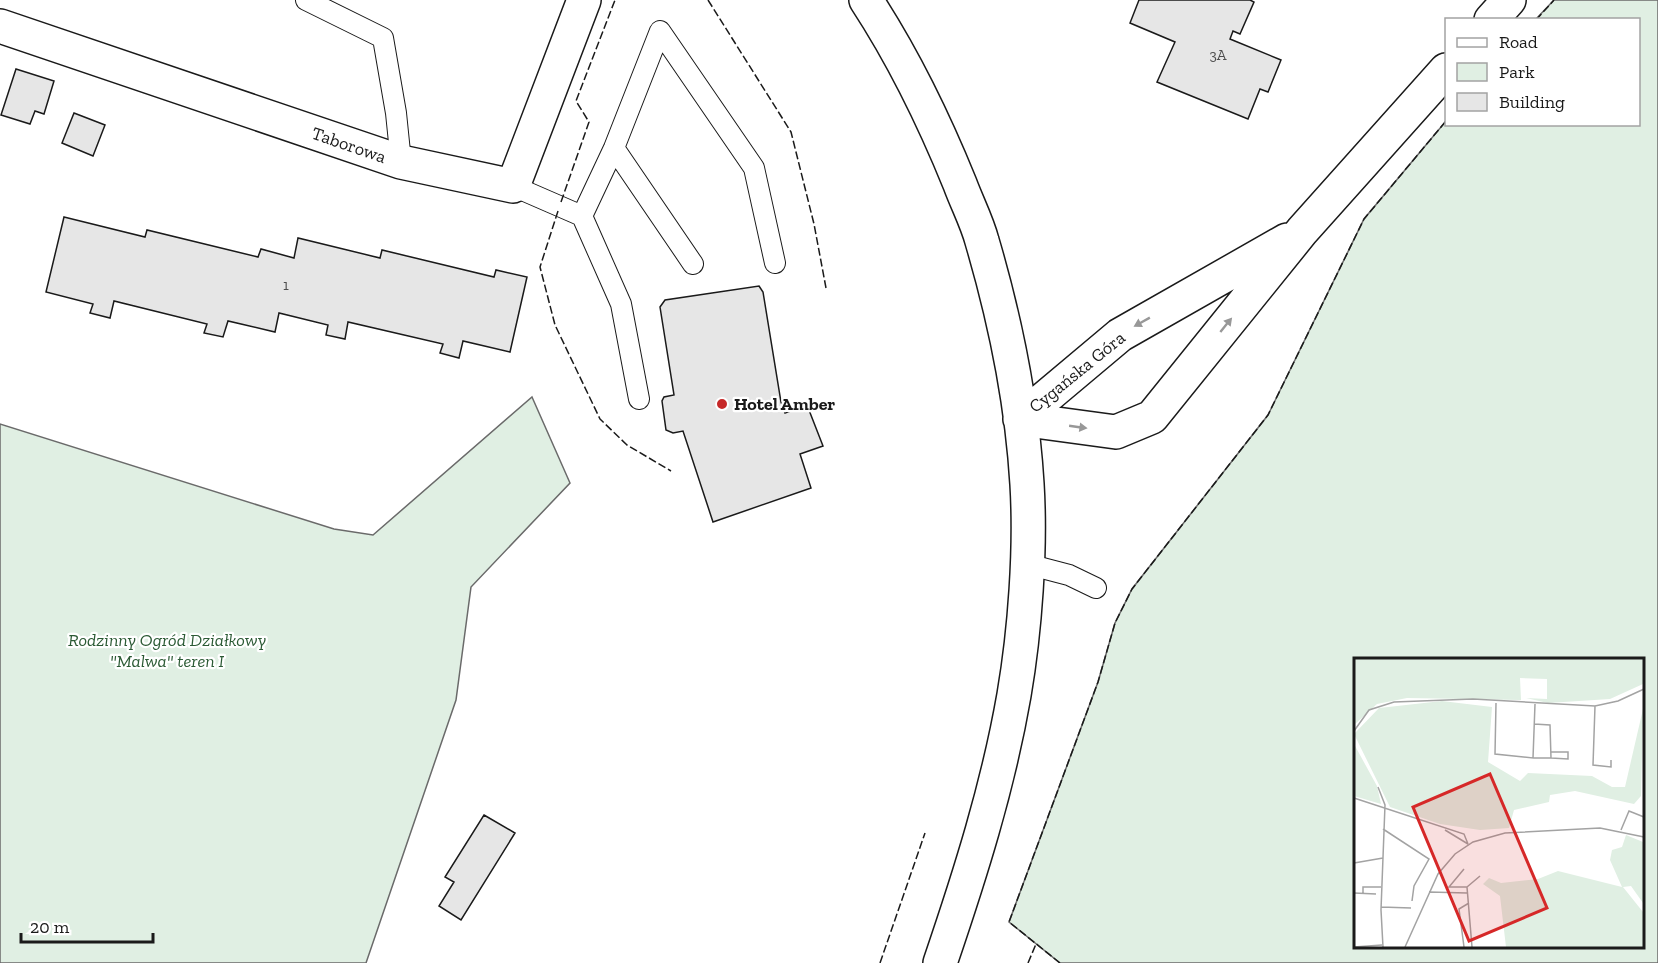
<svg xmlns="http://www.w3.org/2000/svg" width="1658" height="963" viewBox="0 0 1658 963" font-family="'Zilla Slab',serif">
  <rect width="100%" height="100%" fill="#fff"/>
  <!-- green -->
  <path fill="#e0efe3" stroke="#6a6a6a" stroke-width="1.5" fill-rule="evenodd" d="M 1554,0 L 1658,0 L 1658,963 L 1060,963 L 1009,922 L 1098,682 L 1115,623 L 1132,589 L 1268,415 L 1364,219 L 1446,121 L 1446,124 L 1638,124 L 1638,20 L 1536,19 ZM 1355,660 L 1642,660 L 1642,946 L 1355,946 Z
    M 532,397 L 570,483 L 471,587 L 456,700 L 366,963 L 0,963 L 0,424 L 334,529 L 373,535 Z"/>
  <!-- building -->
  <path fill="#e6e6e6" stroke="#1a1a1a" stroke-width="1.5" d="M 1139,0 L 1250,0 L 1254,2 L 1240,34 L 1233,31 L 1230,39 L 1281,60 L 1268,92 L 1260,89 L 1248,119 L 1157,82 L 1175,42 L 1130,23 Z
    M 16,69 L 54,81 L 44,114 L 35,111 L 30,124 L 1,115 Z
    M 74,113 L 105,125 L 93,156 L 62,143 Z
    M 64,217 L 145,237 L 147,230 L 258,257 L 261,249 L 294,258 L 298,238 L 380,258 L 382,250 L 494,277 L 496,270 L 527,277 L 510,352 L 463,341 L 459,358 L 440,353 L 443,344 L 348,322 L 345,339 L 326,335 L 328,325 L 279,313 L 275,332 L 228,321 L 223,337 L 204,333 L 207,324 L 114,301 L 110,318 L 90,313 L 93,304 L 46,292 Z
    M 759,286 L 763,292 L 781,402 L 785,413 L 807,405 L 823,446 L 800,454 L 811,488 L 713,522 L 683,431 L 673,433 L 666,430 L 662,401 L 664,397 L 674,395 L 660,307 L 665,300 Z
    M 484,815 L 515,833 L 461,920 L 439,906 L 454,882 L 445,877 Z"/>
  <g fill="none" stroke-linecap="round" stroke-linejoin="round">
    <defs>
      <path id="lane" d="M 306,0 L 383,38 L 396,113 L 401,162
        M 614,148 L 693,264
        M 513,186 L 582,216 L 621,304 L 639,399
        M 582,216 L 614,148 L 660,31 L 754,168 L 775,263
        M 1027,564 L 1069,575 L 1096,588"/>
      <path id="street" d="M 0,26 L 401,162 L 513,186 L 584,0"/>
      <path id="secondary" d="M 866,0 C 904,58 934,120 960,184 C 967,203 977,222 982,241 C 1005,319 1022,402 1027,484 C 1031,549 1025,631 1014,695 C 998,787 970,875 940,963
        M 1491,20 L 1509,0
        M 1020,419 L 1116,432 L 1152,417 L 1302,231 L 1446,70
        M 1020,419 L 1120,335 L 1287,240"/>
    </defs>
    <!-- lane casing -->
    <use href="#lane" stroke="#1a1a1a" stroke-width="22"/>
    <!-- street casing -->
    <use href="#street" stroke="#1a1a1a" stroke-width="36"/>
    <!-- secondary casing -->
    <use href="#secondary" stroke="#1a1a1a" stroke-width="36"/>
    <!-- lane -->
    <use href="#lane" stroke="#fff" stroke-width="20"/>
    <!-- street -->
    <use href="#street" stroke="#fff" stroke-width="33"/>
    <!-- secondary -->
    <use href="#secondary" stroke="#fff" stroke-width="33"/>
    <!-- fence -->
    <path stroke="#1a1a1a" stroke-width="1.5" stroke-dasharray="8 3" stroke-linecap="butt" d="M 708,0 L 791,132 L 814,224 L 826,288
      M 1536,20 L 1554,0
      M 561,202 L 589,122 L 576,101 L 615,0
      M 558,211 L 540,267 L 555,325 L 600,419 L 627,445 L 671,471
      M 880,963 L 925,833
      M 1028,963 L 1036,944
      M 1060,963 L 1009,922 L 1098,682 L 1115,623 L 1132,589 L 1268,415 L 1364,219 L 1446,121"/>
  </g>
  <!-- one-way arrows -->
  <defs><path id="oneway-solid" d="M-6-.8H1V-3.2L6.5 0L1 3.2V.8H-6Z" transform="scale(1.5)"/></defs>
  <g fill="#989898">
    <use href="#oneway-solid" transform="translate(1142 322) rotate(151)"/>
    <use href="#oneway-solid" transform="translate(1226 325) rotate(-51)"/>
    <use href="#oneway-solid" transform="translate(1078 427) rotate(8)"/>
  </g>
  <!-- markers -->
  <circle fill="#c62828" stroke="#fff" stroke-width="2" cx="722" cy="404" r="6"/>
  <g text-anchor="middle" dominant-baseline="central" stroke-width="4.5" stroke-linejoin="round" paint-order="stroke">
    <!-- number labels -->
    <g font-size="15" fill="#4d4d4d">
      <text x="1218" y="55">3A</text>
      <text x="286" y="285">1</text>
    </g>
    <!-- street labels -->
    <g font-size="18" fill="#1a1a1a" stroke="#fff">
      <text transform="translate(349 145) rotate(19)">Taborowa</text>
      <text transform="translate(1077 372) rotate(-39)">Cygańska Góra</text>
    </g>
    <!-- poi labels -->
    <g font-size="18" font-weight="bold" fill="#1a1a1a" stroke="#fff" text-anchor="start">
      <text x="734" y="404">Hotel Amber</text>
    </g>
    <!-- park labels -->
    <g font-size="18" font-style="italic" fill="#2b5a34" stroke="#fff">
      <text x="167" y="640">Rodzinny Ogród Działkowy<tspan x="167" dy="21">"Malwa" teren I</tspan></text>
    </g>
  </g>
  <!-- overview -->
  <g transform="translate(1354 658)">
    <rect width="290" height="290" fill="#fff"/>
    <path d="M 0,0 L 289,0 L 289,26 L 256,41 L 194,45 L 172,40 L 193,41 L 193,21 L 166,20 L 167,42 L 53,40 L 23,46 L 0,67 ZM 88,43 L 138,49 L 134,104 L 166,123 L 174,115 L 238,118 L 258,129 L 271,129 L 289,51 L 287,138 L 280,146 L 221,133 L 196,137 L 195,144 L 160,152 L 155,170 L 126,172 L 86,166 L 36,149 L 0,76 L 25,50 ZM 0,86 L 23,128 L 27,146 L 0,138 ZM 272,177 L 289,184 L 289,245 L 277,228 L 269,229 L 289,254 L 289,289 L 152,289 L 146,238 L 129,226 L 135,220 L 147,225 L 184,221 L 204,213 L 268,229 L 256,202 L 258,192 L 268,189 Z" fill="#e0efe3"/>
    <path fill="none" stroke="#a3a3a3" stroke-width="1.5" d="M 142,45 L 141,96 L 179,100 L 181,46M 241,48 L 239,107 L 257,109 L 257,102M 0,73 L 15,52 L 40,44 L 119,41 L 241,48 L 264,43 L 290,31M 179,100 L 197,100 L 196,67 L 180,66M 197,100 L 214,101 L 214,94 L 197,94M 24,129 L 31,147 L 27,252 L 29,289M 0,140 L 110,176 L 114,186M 29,171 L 75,201 L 60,228 L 58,243M 91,172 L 114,186M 267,172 L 275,153 L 290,159M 0,205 L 29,200M 110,211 L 95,229 L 113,229M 75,234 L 113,235M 0,235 L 22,236M 9,235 L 9,229 L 27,229M 27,249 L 57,250M 0,289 L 28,287M 51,289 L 84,216 L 101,196 L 119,184 L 151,175 L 246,170 L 290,179M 110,289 L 105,251 L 115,245M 118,289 L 113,229 L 126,218"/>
    <path fill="#d62828" fill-opacity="0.15" stroke="#d62828" stroke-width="3" d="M 136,116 L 193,250 L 115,283 L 59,149 Z"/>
    <rect width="290" height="290" fill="none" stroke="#1a1a1a" stroke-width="3"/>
  </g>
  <!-- legend -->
  <rect x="1445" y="18" width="195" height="108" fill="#ffffff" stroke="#a3a3a3" stroke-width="1.5"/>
  <rect x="1457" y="38" width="30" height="9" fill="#ffffff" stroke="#a3a3a3" stroke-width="1.5"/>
  <text x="1499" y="48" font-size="18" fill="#1a1a1a">Road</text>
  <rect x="1457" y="63" width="30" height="18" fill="#e0efe3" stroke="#a3a3a3" stroke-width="1.5"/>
  <text x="1499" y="78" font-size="18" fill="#1a1a1a">Park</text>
  <rect x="1457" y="93" width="30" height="18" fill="#e6e6e6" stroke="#a3a3a3" stroke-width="1.5"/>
  <text x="1499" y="108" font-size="18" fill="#1a1a1a">Building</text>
  <!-- scale -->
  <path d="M21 933v9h132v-9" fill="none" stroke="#1a1a1a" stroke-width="3"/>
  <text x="30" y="933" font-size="18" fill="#1a1a1a" stroke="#ffffff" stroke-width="4.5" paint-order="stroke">20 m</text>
</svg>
